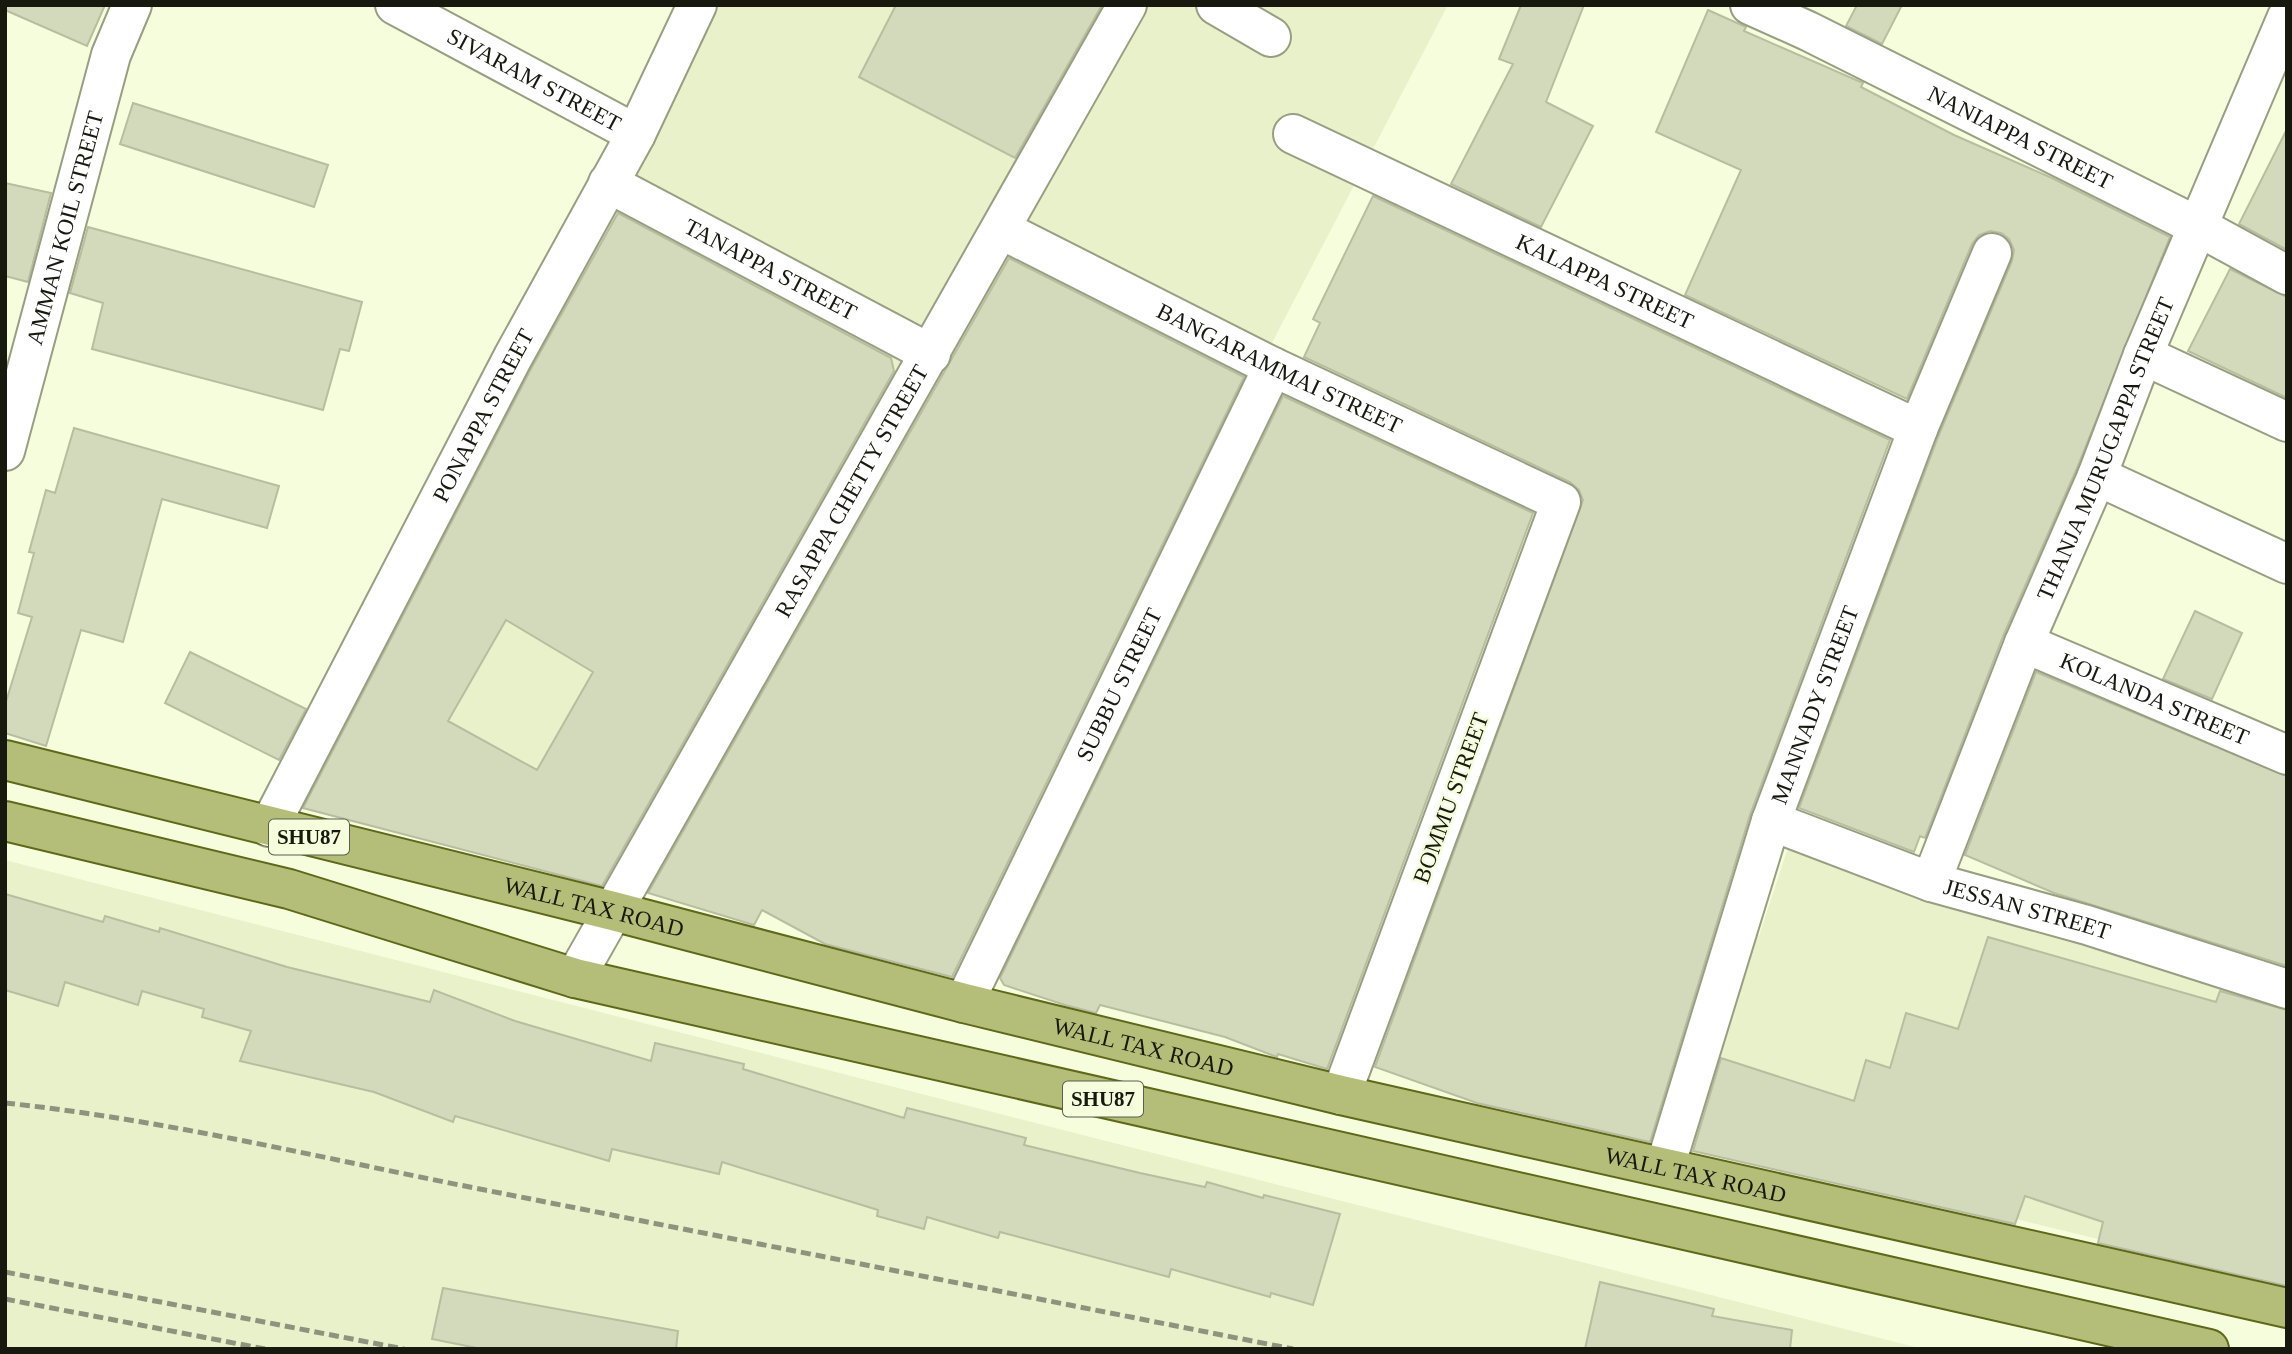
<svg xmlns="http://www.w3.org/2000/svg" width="2292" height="1354" viewBox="0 0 2292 1354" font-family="'Times New Roman',serif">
  <rect width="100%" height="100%" fill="#f6fddd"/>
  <!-- built -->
  <path fill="#e9f1ca" d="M 704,5 L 1448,5 L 974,915 L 371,809 L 286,802 Z
    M 1794,829 L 2287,986 L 2287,1285 L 1011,975 L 1079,834 L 1577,1007 L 1623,887 L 1759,936 Z
    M 5,860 L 345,947 L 1923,1349 L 5,1349 Z"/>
  <!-- building -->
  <path fill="#d3dabb" stroke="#b7bd9f" stroke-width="2" fill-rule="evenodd" d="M 5,5 L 105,5 L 87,46 L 5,10 Z
    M 896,5 L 1102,5 L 1015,158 L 859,77 Z
    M 1521,5 L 1584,5 L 1546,102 L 1593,126 L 1541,227 L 1451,184 L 1513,64 L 1499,59 Z
    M 1857,5 L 1902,5 L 1882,44 L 1846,26 Z
    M 1708,10 L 1746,27 L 1744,31 L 1863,83 L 1861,87 L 1954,135 L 2052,178 L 2170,237 L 2077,468 L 2004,634 L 1925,838 L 1920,836 L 1914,852 L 1799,808 L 1938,437 L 2012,261 L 2014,250 L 2009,239 L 2001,233 L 1990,231 L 1979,235 L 1972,244 L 1907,399 L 1685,295 L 1741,170 L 1656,132 Z
    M 133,103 L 328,165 L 314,207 L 120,144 Z
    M 2287,129 L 2287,250 L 2239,224 Z
    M 5,183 L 51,193 L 28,282 L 5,276 Z
    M 1373,196 L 1890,440 L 1750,815 L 1650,1142 L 1477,1103 L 1375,1067 L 1583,500 L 1579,490 L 1570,482 L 1304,357 L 1320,323 L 1313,319 Z
    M 618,213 L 891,358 L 894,371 L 602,886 L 303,808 L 532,367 ZM 506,620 L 593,672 L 537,770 L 448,721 Z
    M 88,227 L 362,302 L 349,351 L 340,349 L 323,410 L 92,349 L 103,303 L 70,293 Z
    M 1009,258 L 1244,377 L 952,977 L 825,944 L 762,910 L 754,925 L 648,893 Z
    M 2230,269 L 2287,297 L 2287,398 L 2188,351 Z
    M 1283,396 L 1533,513 L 1327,1069 L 1278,1054 L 1277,1057 L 1225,1037 L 1100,1005 L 1096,1013 L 1065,1005 L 1004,985 L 1000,978 Z
    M 74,428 L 279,486 L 267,528 L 162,499 L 123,642 L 81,630 L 46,746 L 5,733 L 5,705 L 32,617 L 18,613 L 34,553 L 29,552 L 46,490 L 55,493 Z
    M 2195,611 L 2242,633 L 2212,699 L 2163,679 Z
    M 190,652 L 306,709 L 279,760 L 165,703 Z
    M 2036,672 L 2287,776 L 2287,966 L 2054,893 L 1965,855 Z
    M 5,894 L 103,922 L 105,916 L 159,932 L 160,928 L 287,967 L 430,1002 L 434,990 L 515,1021 L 651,1061 L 655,1043 L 744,1064 L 743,1069 L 904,1118 L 907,1108 L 1026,1138 L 1024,1145 L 1140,1173 L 1205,1187 L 1207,1182 L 1263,1198 L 1264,1195 L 1340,1214 L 1313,1305 L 1271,1293 L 1270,1297 L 1171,1269 L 1169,1277 L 1000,1232 L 998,1238 L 927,1217 L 924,1229 L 877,1216 L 878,1210 L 722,1162 L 719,1174 L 612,1149 L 609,1161 L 455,1116 L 453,1122 L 374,1092 L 240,1061 L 251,1031 L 202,1017 L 204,1009 L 142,991 L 138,1005 L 65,982 L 58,1006 L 5,990 Z
    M 1988,937 L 2216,1002 L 2220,991 L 2287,1010 L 2287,1286 L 2098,1243 L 2103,1222 L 2025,1196 L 2015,1224 L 1693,1151 L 1721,1058 L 1854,1101 L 1866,1060 L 1890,1068 L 1906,1013 L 1958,1029 Z
    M 1600,1282 L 1714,1309 L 1712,1316 L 1792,1330 L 1790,1349 L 1585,1349 Z
    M 443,1288 L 678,1331 L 676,1349 L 482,1349 L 432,1339 Z"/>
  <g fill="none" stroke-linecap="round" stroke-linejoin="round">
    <defs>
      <g id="minor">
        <path id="s1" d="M 395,5 L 636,134"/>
        <path d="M 1216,5 L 1271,37"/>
        <path id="s2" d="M 1750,5 L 1808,31 L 2197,226 L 2287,275"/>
        <path id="s3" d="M 1293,134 L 1918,429"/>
        <path id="s4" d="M 608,183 L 931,354"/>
        <path id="s5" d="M 1002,230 L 1273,367 L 1561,502 L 1341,1095"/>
        <path d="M 2143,355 L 2287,422"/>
        <path id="s6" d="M 5,451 L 111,55 L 132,5"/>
        <path d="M 2097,476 L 2287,564"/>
        <path id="s7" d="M 2024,643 L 2287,755"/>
        <path id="s8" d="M 1771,821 L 1931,882 L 2087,925 L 2287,989"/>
        <path id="s9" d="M 269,827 L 513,357 L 636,134 L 697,5"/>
        <path id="s10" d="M 1931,882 L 2024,643 L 2097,476 L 2143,355 L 2287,17"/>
        <path id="s11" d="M 575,978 L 1127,5"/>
        <path id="s12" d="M 964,1003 L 1273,367"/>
        <path id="s13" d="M 1665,1167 L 1771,821 L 1918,429 L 1992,253"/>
      </g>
      <g id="major">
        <path id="s14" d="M 5,760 L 613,911 L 964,1003 L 1341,1095 L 2287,1308"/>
        <path d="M 5,821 L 289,889 L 575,978 L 2209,1349"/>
      </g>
    </defs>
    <!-- minor casing -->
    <use href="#minor" stroke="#989e81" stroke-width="42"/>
    <!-- major casing -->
    <use href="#major" stroke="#5e6818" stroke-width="42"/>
    <!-- minor -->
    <use href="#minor" stroke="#fff" stroke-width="38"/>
    <!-- major -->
    <use href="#major" stroke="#b5be78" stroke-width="38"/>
    <!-- rail -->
    <path stroke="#8e937d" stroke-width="5" stroke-dasharray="10 5" stroke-linecap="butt" d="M 5,1103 C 167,1120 325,1159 485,1190 C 754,1243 1024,1296 1293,1349
      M 5,1272 L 404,1349
      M 5,1299 L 265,1349"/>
  </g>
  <g text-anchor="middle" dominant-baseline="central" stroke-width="5" stroke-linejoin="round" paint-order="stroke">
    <!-- shield labels -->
    <g fill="#f6fddd" stroke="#5a5d4c" stroke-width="2">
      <rect x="269" y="819.5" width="80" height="35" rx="5"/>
      <rect x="1063" y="1081.5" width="80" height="35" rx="5"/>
    </g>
    <g font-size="21" font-weight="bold" fill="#17190e">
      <text x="309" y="837">SHU87</text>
      <text x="1103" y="1099">SHU87</text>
    </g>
    <!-- street labels -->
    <g font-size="23" fill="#17190e" stroke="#f6fddd">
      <text stroke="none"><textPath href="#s1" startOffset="158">SIVARAM STREET</textPath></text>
      <text stroke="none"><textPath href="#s2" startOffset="301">NANIAPPA STREET</textPath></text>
      <text stroke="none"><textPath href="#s6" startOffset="231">AMMAN KOIL STREET</textPath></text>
      <text stroke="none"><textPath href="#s4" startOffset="184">TANAPPA STREET</textPath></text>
      <text stroke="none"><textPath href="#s3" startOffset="345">KALAPPA STREET</textPath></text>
      <text stroke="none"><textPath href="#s5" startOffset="310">BANGARAMMAI STREET</textPath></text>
      <text stroke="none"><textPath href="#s9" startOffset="464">PONAPPA STREET</textPath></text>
      <text stroke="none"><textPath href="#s10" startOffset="467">THANJA MURUGAPPA STREET</textPath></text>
      <text stroke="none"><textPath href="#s11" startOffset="560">RASAPPA CHETTY STREET</textPath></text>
      <text stroke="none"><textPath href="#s12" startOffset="354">SUBBU STREET</textPath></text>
      <text stroke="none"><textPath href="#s7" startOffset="142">KOLANDA STREET</textPath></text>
      <text stroke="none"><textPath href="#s13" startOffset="486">MANNADY STREET</textPath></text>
      <text transform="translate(1451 798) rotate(-70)">BOMMU STREET</text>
      <text stroke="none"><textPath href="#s14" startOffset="607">WALL TAX ROAD</textPath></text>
      <text stroke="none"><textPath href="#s8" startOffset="271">JESSAN STREET</textPath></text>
      <text stroke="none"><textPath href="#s14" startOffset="1174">WALL TAX ROAD</textPath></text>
      <text stroke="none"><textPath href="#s14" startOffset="1741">WALL TAX ROAD</textPath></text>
    </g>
  </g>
  <!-- border -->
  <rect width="2292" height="1354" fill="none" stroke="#17190e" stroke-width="14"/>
</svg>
